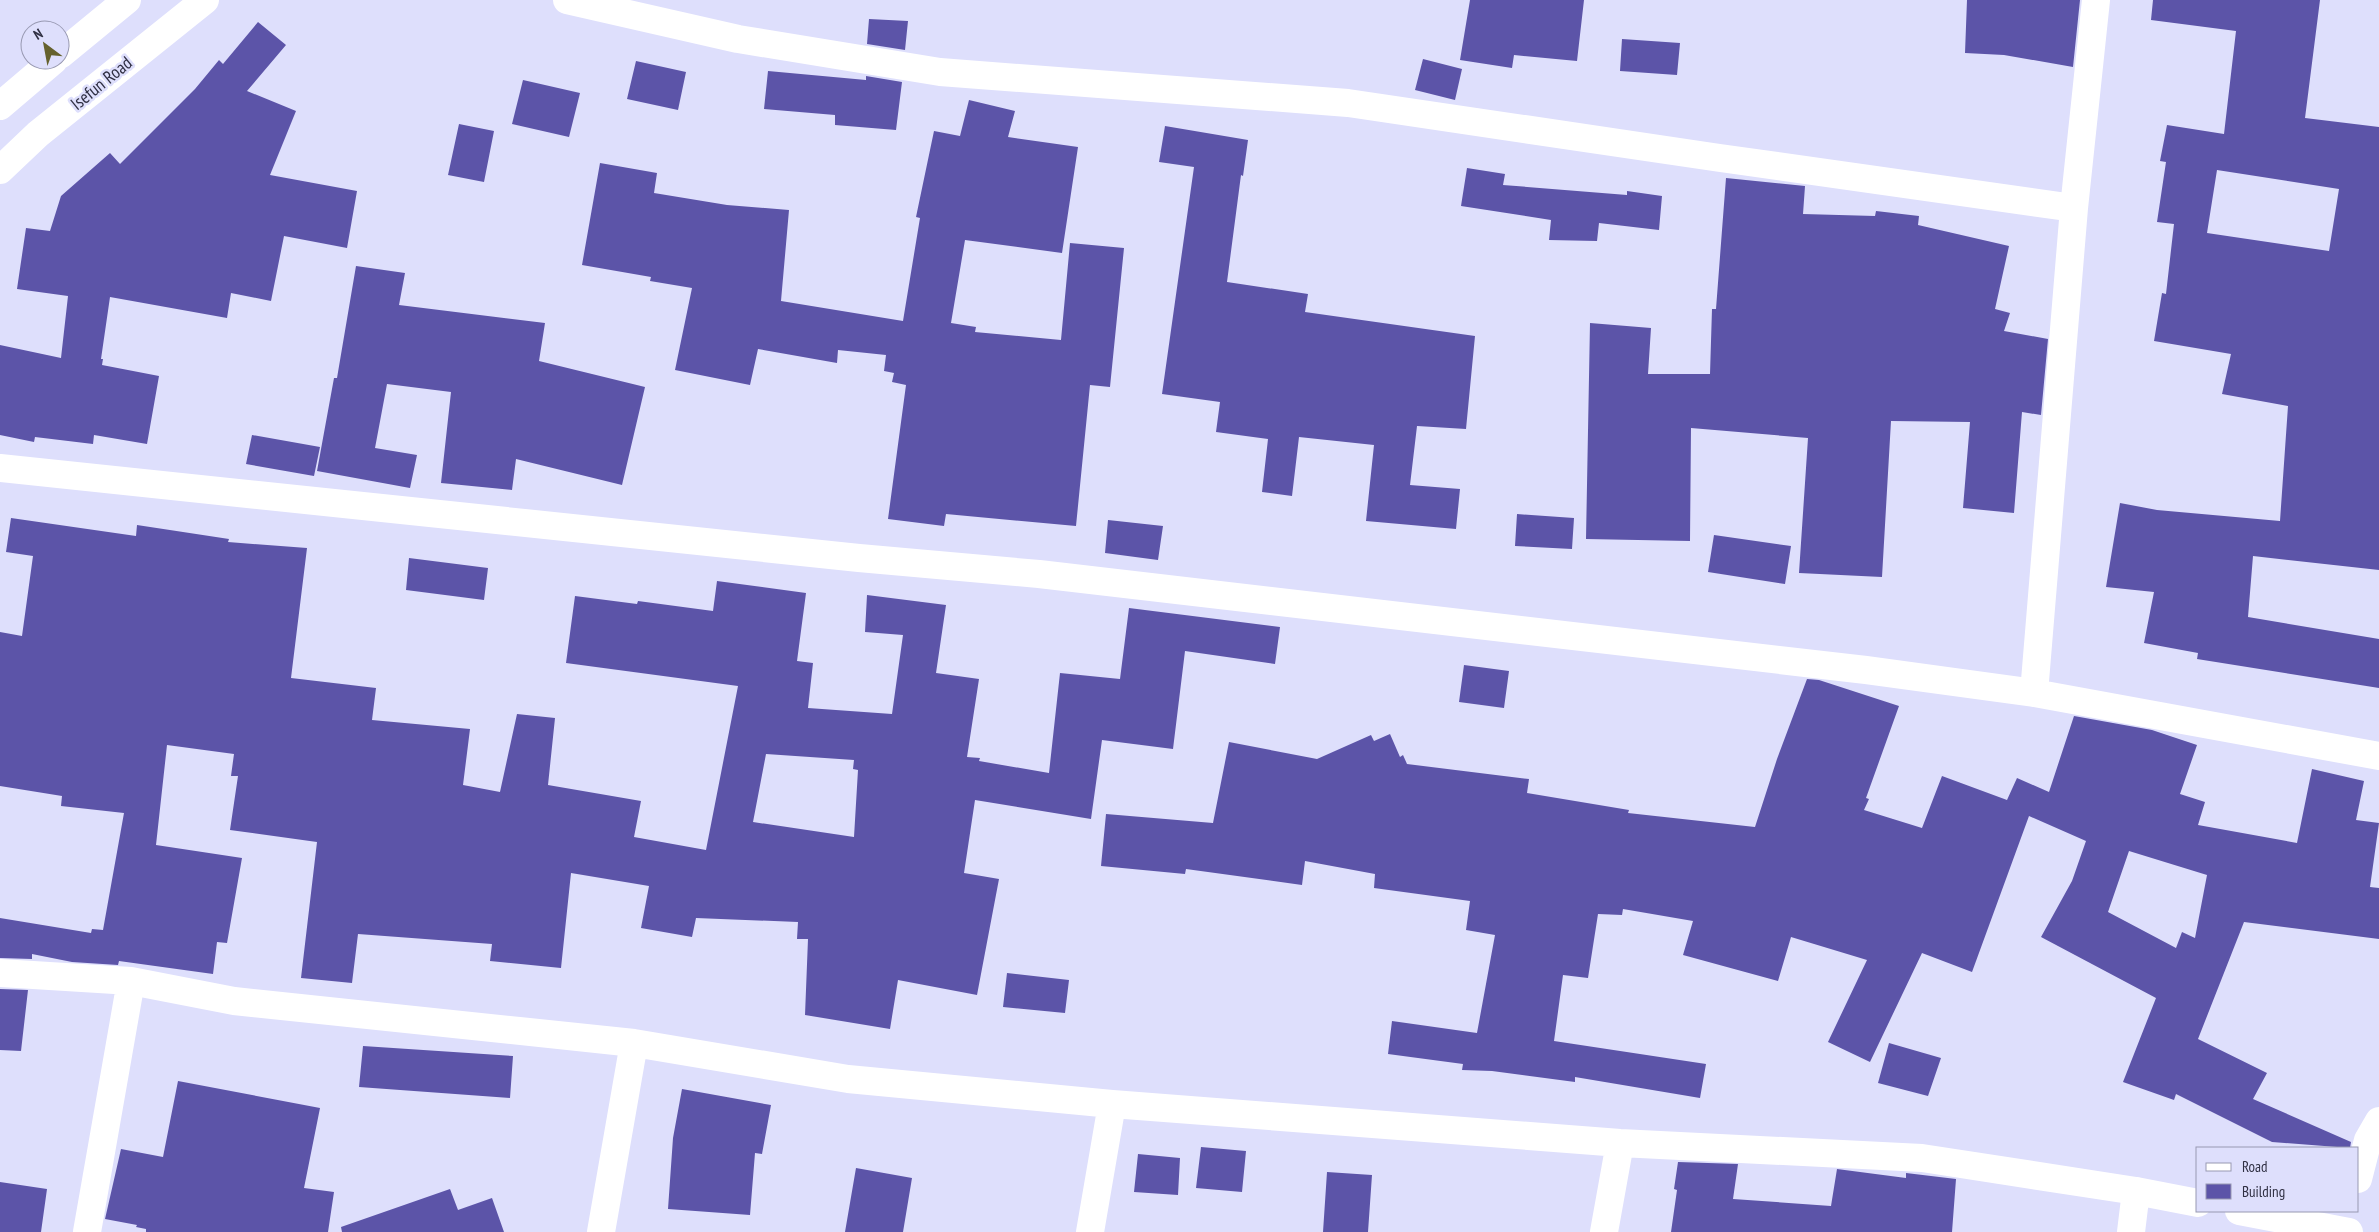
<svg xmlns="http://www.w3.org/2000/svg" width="2379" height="1232" viewBox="0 0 2379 1232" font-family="'PT Sans Narrow',sans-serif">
  <rect width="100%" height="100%" fill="#dedffc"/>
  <!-- building -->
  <path fill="#5c54a8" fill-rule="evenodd" d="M 1470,0 L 1584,0 L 1577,61 L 1514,55 L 1512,68 L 1460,60 Z
    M 1967,0 L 2080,0 L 2073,67 L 2004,55 L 1965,53 Z
    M 2153,0 L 2320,0 L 2305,118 L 2379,127 L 2379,570 L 2253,556 L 2248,617 L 2379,639 L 2379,688 L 2197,659 L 2198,653 L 2144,643 L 2154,592 L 2106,587 L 2120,503 L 2157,510 L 2280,521 L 2288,406 L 2222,394 L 2231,354 L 2154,341 L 2162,293 L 2166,294 L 2174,224 L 2157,222 L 2166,162 L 2160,161 L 2167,125 L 2224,134 L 2236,31 L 2151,20 ZM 2217,170 L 2339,189 L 2329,251 L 2207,233 Z
    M 869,19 L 908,21 L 905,50 L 867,44 Z
    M 258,22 L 286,45 L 247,91 L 296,111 L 270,175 L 357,191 L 347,248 L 284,236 L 271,301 L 231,293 L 227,318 L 110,297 L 101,359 L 103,359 L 102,365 L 159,376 L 147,444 L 94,435 L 93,444 L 35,437 L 34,442 L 0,435 L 0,345 L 61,358 L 68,296 L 17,289 L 26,228 L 50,231 L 61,196 L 110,153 L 120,164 L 195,89 L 219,60 L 223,64 Z
    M 1622,39 L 1680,43 L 1677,75 L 1620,71 Z
    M 1423,59 L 1462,69 L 1455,100 L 1415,90 Z
    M 636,61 L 686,72 L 678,110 L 627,99 Z
    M 768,71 L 866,80 L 866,76 L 902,82 L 896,130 L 835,125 L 835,115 L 764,109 Z
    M 523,80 L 580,93 L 569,137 L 512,124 Z
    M 969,100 L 1015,111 L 1008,137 L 1078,147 L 1062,253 L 965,240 L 951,323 L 976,327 L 975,332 L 1061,340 L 1070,243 L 1124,248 L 1110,387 L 1090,385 L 1076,526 L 946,514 L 944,526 L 888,519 L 906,385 L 892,382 L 894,373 L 884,371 L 886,355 L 838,350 L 837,363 L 758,349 L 750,385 L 675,370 L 692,288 L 650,281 L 651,277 L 582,265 L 600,163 L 657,173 L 654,193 L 727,205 L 789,210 L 781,301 L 903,321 L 920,218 L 916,217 L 934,131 L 960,136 Z
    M 459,124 L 494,131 L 484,182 L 448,175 Z
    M 1165,126 L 1248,140 L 1243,176 L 1241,175 L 1227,282 L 1308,294 L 1305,312 L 1475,336 L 1466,429 L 1417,426 L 1410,485 L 1460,489 L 1456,529 L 1366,521 L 1374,445 L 1299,437 L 1292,496 L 1262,492 L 1268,439 L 1216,432 L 1220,402 L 1162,394 L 1194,167 L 1159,162 Z
    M 1467,168 L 1505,174 L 1503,185 L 1627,195 L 1627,191 L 1662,196 L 1659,230 L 1599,223 L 1597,241 L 1549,240 L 1551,220 L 1461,206 Z
    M 1726,178 L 1805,186 L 1803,214 L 1875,216 L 1876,211 L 1919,216 L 1918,225 L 2009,246 L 1995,309 L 2010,313 L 2004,331 L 2048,339 L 2041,415 L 2022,412 L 2014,513 L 1963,508 L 1970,422 L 1891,421 L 1882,577 L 1799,573 L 1808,438 L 1691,428 L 1690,541 L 1586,539 L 1590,323 L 1651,328 L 1648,374 L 1710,374 L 1712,309 L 1716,309 Z
    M 356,266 L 405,273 L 399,305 L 545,323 L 539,361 L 645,387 L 622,485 L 516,459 L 512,490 L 441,483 L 451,392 L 387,384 L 375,448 L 417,455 L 410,488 L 317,471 L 334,378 L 337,378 Z
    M 252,435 L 320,447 L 314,476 L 246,464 Z
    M 1517,514 L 1574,518 L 1572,549 L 1515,546 Z
    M 11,518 L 136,536 L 137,525 L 229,539 L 228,542 L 307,548 L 291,678 L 376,688 L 372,720 L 470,729 L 463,785 L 500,792 L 517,714 L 555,718 L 548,785 L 641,801 L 634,837 L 706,850 L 738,686 L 566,663 L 575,596 L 637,604 L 638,601 L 713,611 L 717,581 L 806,593 L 797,661 L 813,663 L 808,708 L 892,714 L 903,635 L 865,632 L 867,595 L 946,605 L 936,673 L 979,679 L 967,757 L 980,758 L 979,761 L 1049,773 L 1060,673 L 1120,679 L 1129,608 L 1280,627 L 1275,664 L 1185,651 L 1173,749 L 1102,740 L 1091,819 L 975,800 L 964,873 L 999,879 L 977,995 L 898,980 L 890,1029 L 805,1015 L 808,939 L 797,939 L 798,922 L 696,918 L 692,937 L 641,928 L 649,886 L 571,873 L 561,968 L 490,961 L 492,944 L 358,934 L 352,983 L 301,978 L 317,842 L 230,830 L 238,776 L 231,776 L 234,754 L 167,745 L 156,845 L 242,858 L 227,943 L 217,942 L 213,974 L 119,961 L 118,965 L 72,962 L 32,954 L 32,959 L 0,958 L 0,918 L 91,933 L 92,929 L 103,930 L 124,813 L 61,806 L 62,796 L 0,786 L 0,632 L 22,636 L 33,556 L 6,552 ZM 766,754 L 854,760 L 853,769 L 858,770 L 854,837 L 753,822 Z
    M 1108,520 L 1163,526 L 1158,560 L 1105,553 Z
    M 1714,535 L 1791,546 L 1785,584 L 1708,572 Z
    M 409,558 L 488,568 L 484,600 L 406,590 Z
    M 1464,665 L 1509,671 L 1504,708 L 1459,702 Z
    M 1807,679 L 1819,680 L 1899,706 L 1866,798 L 1869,799 L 1864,810 L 1922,828 L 1942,776 L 2007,800 L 2017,778 L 2049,792 L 2074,716 L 2152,730 L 2197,745 L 2180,794 L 2205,802 L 2198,825 L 2297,843 L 2312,769 L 2364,781 L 2356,820 L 2379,823 L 2370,887 L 2379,888 L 2379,939 L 2244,922 L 2198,1039 L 2267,1073 L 2253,1099 L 2351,1142 L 2350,1148 L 2272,1142 L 2176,1094 L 2174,1100 L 2123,1082 L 2156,998 L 2041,937 L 2072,881 L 2086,841 L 2029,816 L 1972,972 L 1922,953 L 1870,1062 L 1828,1042 L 1867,960 L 1791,937 L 1778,981 L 1683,955 L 1693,921 L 1623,909 L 1622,915 L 1598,914 L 1588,978 L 1563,975 L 1554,1041 L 1706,1064 L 1700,1098 L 1575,1077 L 1575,1082 L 1492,1071 L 1462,1070 L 1463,1064 L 1388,1054 L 1392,1021 L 1477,1033 L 1495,935 L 1466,930 L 1470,901 L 1374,888 L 1375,874 L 1305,861 L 1302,885 L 1186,869 L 1185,874 L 1101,866 L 1106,814 L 1213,823 L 1229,742 L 1317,759 L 1371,735 L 1374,741 L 1390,734 L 1400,757 L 1403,755 L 1407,764 L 1529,779 L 1527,793 L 1629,810 L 1628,813 L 1755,827 L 1777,759 ZM 2129,851 L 2207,875 L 2195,938 L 2182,932 L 2176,948 L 2108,912 Z
    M 1007,973 L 1069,980 L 1065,1013 L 1003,1007 Z
    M 0,989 L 28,990 L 21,1051 L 0,1050 Z
    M 1889,1043 L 1941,1058 L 1928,1096 L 1878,1083 Z
    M 363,1046 L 513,1056 L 510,1098 L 359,1087 Z
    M 178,1081 L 320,1108 L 304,1188 L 334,1192 L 328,1232 L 146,1232 L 146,1229 L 136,1227 L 137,1225 L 105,1219 L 121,1149 L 163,1157 Z
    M 682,1089 L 771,1105 L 762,1154 L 755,1153 L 750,1215 L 668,1209 L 673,1138 Z
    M 1201,1147 L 1246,1151 L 1242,1192 L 1196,1188 Z
    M 1138,1154 L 1180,1158 L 1178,1195 L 1134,1192 Z
    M 1678,1162 L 1738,1164 L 1733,1199 L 1831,1206 L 1837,1169 L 1906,1178 L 1906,1173 L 1956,1179 L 1952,1232 L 1671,1232 L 1677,1190 L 1674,1189 Z
    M 856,1168 L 912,1178 L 903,1232 L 845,1232 Z
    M 1327,1172 L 1372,1175 L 1368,1232 L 1323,1232 Z
    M 0,1182 L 47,1189 L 41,1232 L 0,1232 Z
    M 450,1189 L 458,1210 L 492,1198 L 504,1232 L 342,1232 L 341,1227 Z"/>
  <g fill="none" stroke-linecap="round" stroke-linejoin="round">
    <!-- street -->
    <path stroke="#fff" stroke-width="28" d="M 567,0 L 738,39 L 940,72 L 1348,103 L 1720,158 L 2074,208
      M 0,468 L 859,558 L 1039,574 L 1866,670 L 2034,693 L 2379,756
      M 2034,693 L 2074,208 L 2096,0
      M 0,973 L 131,981 L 234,1001 L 634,1043 L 848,1079 L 1112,1104 L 1620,1143 L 1922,1158 L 2136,1191 L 2198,1203
      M 2358,1179 L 2368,1140 L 2379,1121
      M 2239,1211 L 2349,1232
      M 87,1232 L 131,981
      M 601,1232 L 634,1043
      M 1090,1232 L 1112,1104
      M 1604,1232 L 1620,1143
      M 2131,1232 L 2136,1191"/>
    <!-- secondary -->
    <path stroke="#fff" stroke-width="28" d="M 60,55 L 127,0
      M 0,106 L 54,60
      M 0,170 L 38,134 L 205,0"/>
  </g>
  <g text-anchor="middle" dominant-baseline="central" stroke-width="5" stroke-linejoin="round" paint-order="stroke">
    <!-- street labels -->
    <g font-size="18" fill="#303043" stroke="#dedffc">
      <text transform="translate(101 83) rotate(-39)">Isefun Road</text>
    </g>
  </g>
  <!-- legend -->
  <rect x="2196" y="1147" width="162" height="65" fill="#dedffc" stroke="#9899b2"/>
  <rect x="2206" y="1163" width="25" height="8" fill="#ffffff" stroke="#9899b2"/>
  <text x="2242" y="1172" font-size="15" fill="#303043">Road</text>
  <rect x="2206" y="1184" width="25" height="15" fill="#5c54a8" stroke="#9899b2"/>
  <text x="2242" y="1197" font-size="15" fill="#303043">Building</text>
  <!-- north arrow -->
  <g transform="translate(45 45) rotate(328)"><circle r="24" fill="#dedffc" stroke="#9899b2"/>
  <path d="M0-4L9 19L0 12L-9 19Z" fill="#65612d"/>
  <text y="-8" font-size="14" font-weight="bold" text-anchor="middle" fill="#303043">N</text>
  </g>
</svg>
